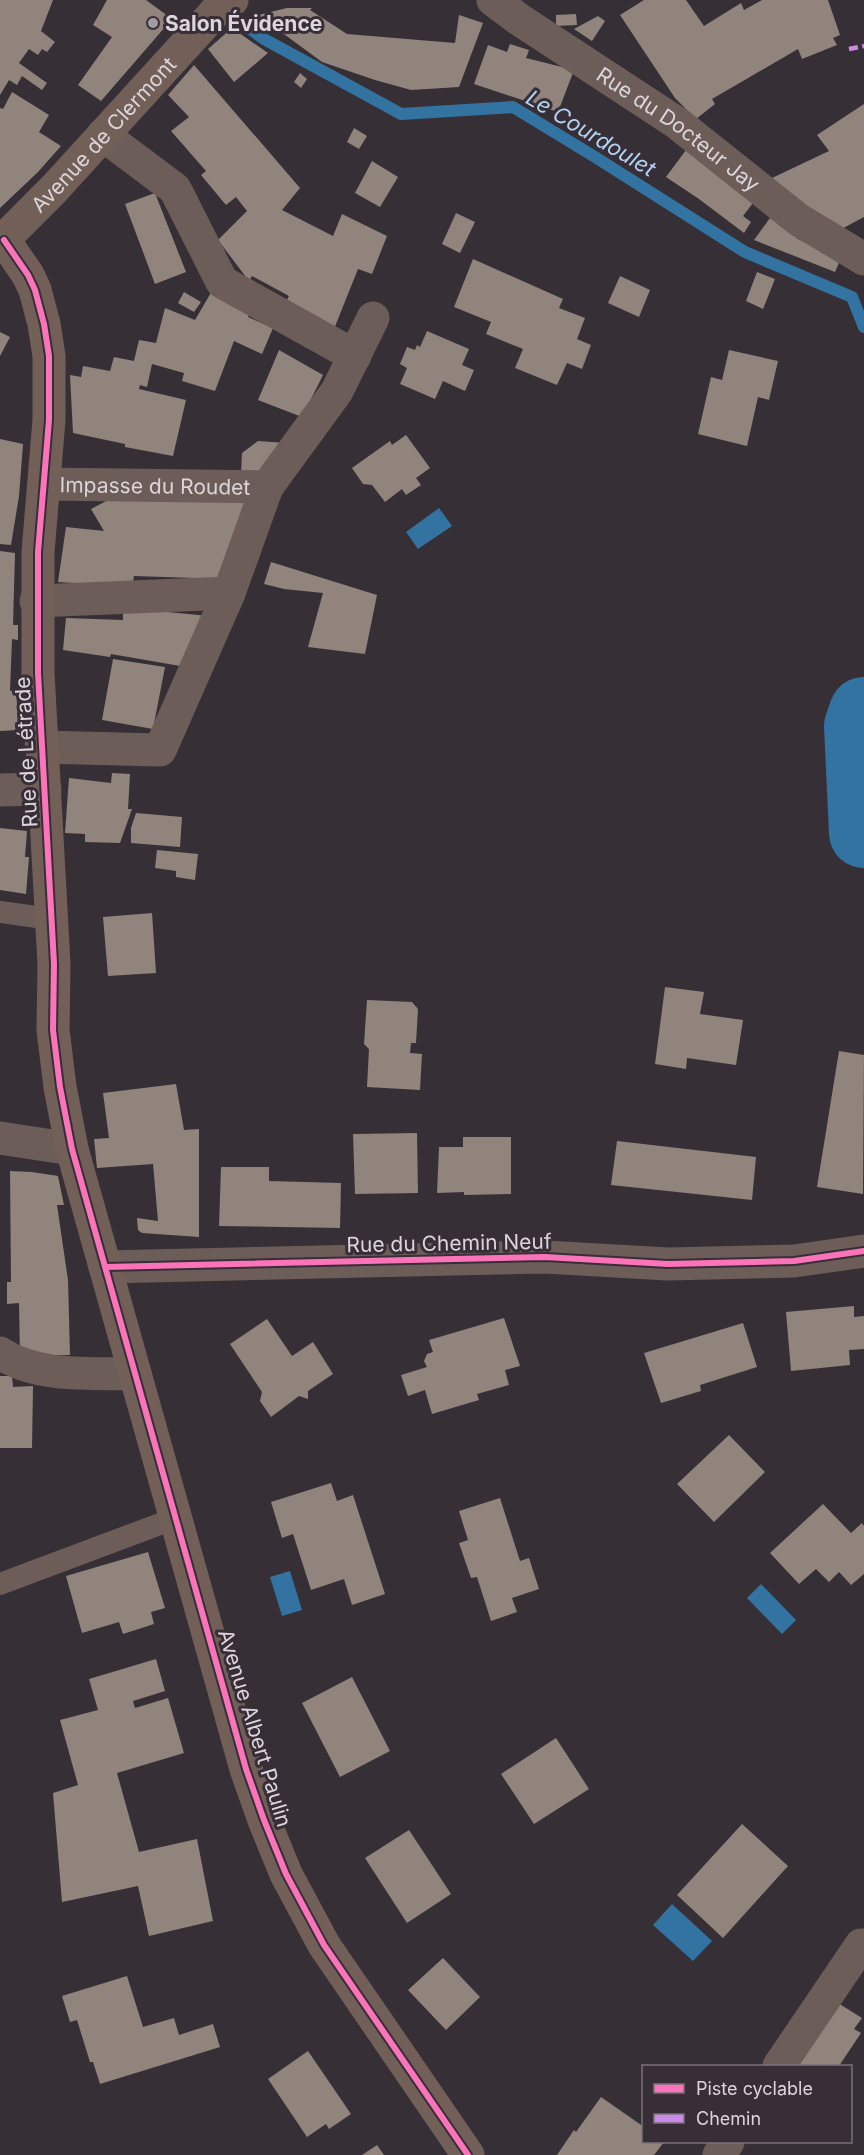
<svg xmlns="http://www.w3.org/2000/svg" width="864" height="2155" viewBox="0 0 864 2155" font-family="Inter,sans-serif">
  <rect width="100%" height="100%" fill="#363036"/>
  <!-- water -->
  <path fill="#3273a2" d="M 439,508 L 452,526 L 418,549 L 406,532 Z
    M 290,1571 L 302,1610 L 282,1616 L 270,1577 Z
    M 761,1584 L 796,1620 L 782,1634 L 747,1598 Z
    M 672,1904 L 712,1941 L 693,1961 L 653,1925 Z"/>
  <g fill="none" stroke-linecap="round" stroke-linejoin="round">
    <!-- stream -->
    <path stroke="#3273a2" stroke-width="12" d="M 224,10 L 264,39 L 401,114 L 513,107 L 595,157 L 745,252 L 852,297 L 864,327"/>
    <!-- river -->
    <path stroke="#3273a2" stroke-width="70" d="M 864,712 L 859,726 L 864,833"/>
  </g>
  <!-- building -->
  <path fill="#90847d" d="M 0,0 L 53,0 L 41,31 L 55,42 L 47,52 L 42,49 L 38,55 L 29,49 L 19,63 L 47,83 L 42,90 L 22,76 L 17,85 L 9,80 L 0,95 Z
    M 107,0 L 146,0 L 172,19 L 101,101 L 78,85 L 112,37 L 93,25 Z
    M 644,0 L 686,0 L 704,26 L 741,3 L 744,10 L 762,0 L 828,0 L 840,35 L 833,38 L 837,45 L 802,59 L 798,49 L 712,99 L 715,104 L 696,119 L 675,98 L 620,15 Z
    M 287,8 L 312,8 L 310,10 L 347,34 L 455,43 L 459,15 L 483,23 L 459,87 L 411,90 L 375,80 L 322,62 L 258,15 Z
    M 576,14 L 577,25 L 556,26 L 556,15 Z
    M 598,16 L 605,21 L 592,41 L 574,29 Z
    M 232,28 L 268,53 L 234,82 L 208,49 Z
    M 510,44 L 529,50 L 526,58 L 574,70 L 558,112 L 474,84 L 488,45 L 507,52 Z
    M 194,65 L 300,188 L 282,210 L 333,236 L 342,214 L 387,236 L 372,274 L 358,269 L 334,329 L 284,305 L 289,296 L 252,276 L 249,281 L 218,240 L 247,211 L 236,197 L 226,205 L 201,175 L 206,171 L 171,131 L 189,117 L 168,95 Z
    M 300,73 L 307,79 L 301,88 L 294,82 Z
    M 12,92 L 49,115 L 39,132 L 61,146 L 38,172 L 0,208 L 0,108 L 3,109 Z
    M 864,104 L 864,217 L 832,234 L 772,178 L 829,151 L 817,135 Z
    M 354,128 L 367,136 L 359,149 L 347,142 Z
    M 689,146 L 756,199 L 743,216 L 751,222 L 744,233 L 699,199 L 666,177 Z
    M 372,161 L 398,177 L 380,207 L 355,193 Z
    M 155,193 L 186,272 L 155,284 L 125,204 Z
    M 456,213 L 475,222 L 460,253 L 442,244 Z
    M 770,218 L 798,239 L 841,258 L 835,272 L 754,240 Z
    M 473,259 L 563,299 L 559,308 L 585,318 L 577,339 L 591,345 L 582,369 L 567,363 L 557,385 L 515,368 L 523,349 L 486,334 L 491,322 L 454,307 Z
    M 757,272 L 775,279 L 763,309 L 746,301 Z
    M 620,276 L 650,290 L 639,317 L 608,303 Z
    M 212,291 L 252,310 L 248,317 L 273,328 L 262,354 L 234,341 L 215,391 L 182,381 L 184,373 L 152,364 L 147,387 L 140,385 L 139,389 L 186,400 L 173,456 L 125,447 L 125,444 L 73,433 L 70,375 L 81,377 L 83,366 L 110,371 L 114,357 L 134,361 L 139,340 L 156,343 L 165,308 L 195,320 Z
    M 184,292 L 201,302 L 194,312 L 178,303 Z
    M 427,331 L 469,349 L 462,365 L 474,370 L 465,391 L 443,381 L 435,399 L 400,384 L 407,368 L 400,364 L 407,347 L 415,350 L 417,345 L 420,347 Z
    M 0,332 L 10,337 L 0,356 Z
    M 279,350 L 323,375 L 302,417 L 258,400 Z
    M 729,350 L 778,361 L 769,400 L 758,397 L 747,446 L 698,434 L 711,377 L 722,380 Z
    M 406,435 L 430,468 L 416,478 L 421,485 L 406,495 L 402,489 L 385,502 L 372,485 L 363,484 L 352,468 L 390,441 L 392,445 Z
    M 0,439 L 23,444 L 19,496 L 11,545 L 0,544 Z
    M 258,441 L 286,443 L 265,474 L 241,474 L 242,453 Z
    M 112,498 L 245,500 L 224,579 L 134,576 L 132,588 L 123,586 L 58,582 L 66,527 L 104,531 L 91,509 Z
    M 0,551 L 15,553 L 13,625 L 18,625 L 18,640 L 12,639 L 10,691 L 16,690 L 19,730 L 0,731 Z
    M 271,562 L 377,595 L 365,654 L 308,647 L 323,593 L 284,589 L 264,584 Z
    M 157,611 L 209,616 L 186,667 L 111,654 L 110,657 L 63,650 L 66,618 L 123,620 L 123,613 Z
    M 113,659 L 165,667 L 153,729 L 102,720 Z
    M 112,773 L 130,774 L 128,809 L 132,809 L 120,843 L 85,842 L 85,834 L 65,833 L 69,778 L 111,783 Z
    M 136,813 L 182,817 L 180,847 L 131,843 L 131,828 Z
    M 0,828 L 27,831 L 25,857 L 29,857 L 26,894 L 0,890 Z
    M 157,850 L 198,854 L 195,880 L 176,877 L 176,871 L 155,868 Z
    M 152,913 L 156,973 L 108,976 L 103,917 Z
    M 665,987 L 704,992 L 700,1014 L 743,1020 L 736,1065 L 687,1058 L 686,1069 L 655,1064 Z
    M 367,1000 L 412,1002 L 418,1009 L 416,1043 L 411,1043 L 410,1053 L 422,1054 L 420,1090 L 367,1087 L 369,1049 L 364,1044 Z
    M 839,1051 L 864,1055 L 863,1194 L 817,1187 Z
    M 176,1084 L 184,1130 L 199,1129 L 199,1237 L 142,1233 L 138,1230 L 137,1218 L 158,1221 L 153,1164 L 97,1168 L 94,1139 L 109,1138 L 103,1093 Z
    M 417,1133 L 418,1193 L 355,1194 L 353,1134 Z
    M 463,1137 L 511,1137 L 511,1194 L 464,1195 L 464,1192 L 437,1193 L 439,1147 L 463,1147 Z
    M 617,1141 L 756,1157 L 752,1200 L 611,1185 Z
    M 221,1167 L 269,1167 L 269,1181 L 341,1183 L 340,1228 L 219,1226 Z
    M 10,1171 L 32,1172 L 58,1176 L 64,1205 L 57,1205 L 68,1280 L 70,1355 L 20,1356 L 19,1303 L 7,1304 L 7,1282 L 11,1282 Z
    M 854,1306 L 854,1317 L 864,1316 L 864,1349 L 849,1350 L 850,1365 L 791,1371 L 786,1312 Z
    M 504,1318 L 520,1366 L 505,1370 L 509,1385 L 477,1394 L 479,1400 L 432,1414 L 425,1390 L 408,1396 L 401,1375 L 427,1367 L 424,1361 L 427,1354 L 433,1352 L 429,1340 Z
    M 267,1319 L 292,1356 L 313,1342 L 333,1374 L 308,1391 L 308,1399 L 299,1396 L 271,1417 L 260,1401 L 262,1392 L 230,1344 Z
    M 743,1323 L 757,1367 L 700,1385 L 701,1391 L 661,1403 L 644,1353 Z
    M 0,1376 L 12,1376 L 13,1387 L 33,1386 L 32,1448 L 0,1448 Z
    M 729,1435 L 765,1472 L 714,1522 L 677,1484 Z
    M 331,1483 L 337,1501 L 353,1495 L 385,1594 L 352,1605 L 344,1579 L 311,1590 L 293,1534 L 282,1538 L 271,1502 Z
    M 500,1498 L 520,1561 L 529,1558 L 539,1589 L 512,1598 L 517,1612 L 491,1621 L 477,1577 L 471,1578 L 459,1543 L 468,1540 L 459,1511 Z
    M 823,1504 L 851,1533 L 862,1523 L 864,1526 L 864,1574 L 851,1585 L 839,1572 L 829,1582 L 816,1569 L 799,1584 L 770,1553 Z
    M 148,1552 L 165,1608 L 151,1612 L 154,1624 L 123,1634 L 119,1622 L 82,1633 L 66,1576 Z
    M 156,1659 L 165,1691 L 133,1701 L 135,1708 L 168,1698 L 184,1753 L 117,1773 L 139,1852 L 197,1839 L 213,1921 L 149,1936 L 138,1886 L 62,1902 L 53,1793 L 78,1785 L 60,1720 L 98,1710 L 89,1679 Z
    M 352,1677 L 390,1751 L 340,1777 L 302,1703 Z
    M 556,1738 L 589,1789 L 534,1824 L 501,1774 Z
    M 742,1824 L 788,1866 L 723,1938 L 677,1895 Z
    M 409,1830 L 451,1894 L 407,1923 L 365,1858 Z
    M 443,1958 L 480,1997 L 446,2030 L 408,1990 Z
    M 127,1976 L 143,2027 L 174,2018 L 179,2035 L 213,2024 L 220,2047 L 100,2084 L 93,2062 L 90,2062 L 77,2020 L 70,2022 L 62,1996 Z
    M 838,2003 L 862,2018 L 854,2029 L 861,2033 L 839,2066 L 795,2066 Z
    M 308,2051 L 351,2114 L 329,2129 L 326,2124 L 307,2137 L 268,2079 Z
    M 601,2097 L 644,2127 L 644,2142 L 664,2142 L 654,2155 L 557,2155 L 574,2130 L 576,2132 Z
    M 377,2145 L 384,2155 L 362,2155 Z"/>
  <g fill="none" stroke-linecap="round" stroke-linejoin="round">
    <!-- lane -->
    <path stroke="#6d5d58" stroke-width="22" d="M 0,912 L 51,919
      M 0,1584 L 176,1518"/>
    <!-- street -->
    <g stroke="#6d5d58" stroke-width="33">
      <path id="s1" d="M 493,0 L 520,20 L 677,123 L 799,220 L 864,259"/>
      <path d="M 103,135 L 175,189 L 222,282 L 355,356"/>
      <path id="s2" d="M 44,484 L 267,487"/>
      <path d="M 36,601 L 229,593"/>
      <path d="M 41,747 L 160,750 L 229,593 L 267,487 L 337,391 L 373,318"/>
      <path d="M 0,790 L 45,789"/>
      <path d="M 0,1138 L 72,1149"/>
      <path d="M 105,1267 L 545,1257 L 668,1264 L 794,1261 L 864,1251"/>
      <path d="M 0,1353 C 38,1378 91,1373 135,1374"/>
      <path d="M 779,2066 L 861,1945 L 864,1945"/>
      <path d="M 719,2155 L 728,2142"/>
    </g>
    <!-- secondary -->
    <g stroke="#726058" stroke-width="33">
      <path d="M 4,240 L 28,275 L 35,290 L 44,324 L 49,356 L 49,420 L 38,552 L 38,673 L 54,964 L 53,1030 L 60,1087 L 72,1149 L 246,1769 L 264,1820 L 286,1874 L 324,1945 L 468,2155"/>
      <path id="s3" d="M 0,243 L 54,189 L 208,20 L 218,9 L 232,0"/>
    </g>
    <!-- quiet -->
    <path stroke="#ca8be6" stroke-width="4.5" stroke-dasharray="9 4.5" stroke-linecap="butt" d="M 849,49 L 864,46"/>
    <defs>
      <path id="cycleway" d="M 4,240 L 28,275 L 35,290 L 44,324 L 49,356 L 49,420 L 38,552 L 38,673 L 54,964 L 53,1030 L 60,1087 L 72,1149 L 246,1769 L 264,1820 L 286,1874 L 324,1945 L 468,2155
        M 105,1267 L 545,1257 L 668,1264 L 794,1261 L 864,1251"/>
    </defs>
    <!-- cycleway casing -->
    <use href="#cycleway" stroke="#382e38" stroke-width="10"/>
    <!-- cycleway -->
    <use href="#cycleway" stroke="#fb73b8" stroke-width="6"/>
  </g>
  <!-- markers -->
  <circle fill="#a29ba1" stroke="#382e38" stroke-width="2" cx="153" cy="23" r="6"/>
  <g text-anchor="middle" dominant-baseline="central" stroke-width="6" stroke-linejoin="round" paint-order="stroke">
    <!-- poi labels -->
    <g font-size="21" font-weight="bold" fill="#dcd5db" stroke="#382e38" text-anchor="start">
      <text x="165" y="23">Salon Évidence</text>
    </g>
    <!-- street labels -->
    <g font-size="21" fill="#dcd5db" stroke="#382e38">
      <text stroke="none"><textPath href="#s1" startOffset="226">Rue du Docteur Jay</textPath></text>
      <text stroke="none"><textPath href="#s3" startOffset="150">Avenue de Clermont</textPath></text>
      <text stroke="none"><textPath href="#s2" startOffset="111">Impasse du Roudet</textPath></text>
      <text transform="translate(26 752) rotate(-93)">Rue de Létrade</text>
      <text transform="translate(449 1243) rotate(-1)">Rue du Chemin Neuf</text>
      <text transform="translate(255 1728) rotate(73)">Avenue Albert Paulin</text>
    </g>
    <!-- water labels -->
    <g font-size="22" font-style="italic" fill="#b0d3f0" stroke="#382e38">
      <text transform="translate(591 133) rotate(31)">Le Courdoulet</text>
    </g>
  </g>
  <!-- legend -->
  <rect x="642" y="2065" width="210" height="78" fill="#382e38" stroke="#7a7179" stroke-width="1.5"/>
  <rect x="654" y="2084" width="30" height="9" fill="#fb73b8" stroke="#7a7179" stroke-width="1.5"/>
  <text x="696" y="2095" font-size="18" fill="#dcd5db">Piste cyclable</text>
  <rect x="654" y="2114" width="30" height="9" fill="#ca8be6" stroke="#7a7179" stroke-width="1.5"/>
  <text x="696" y="2125" font-size="18" fill="#dcd5db">Chemin</text>
</svg>
